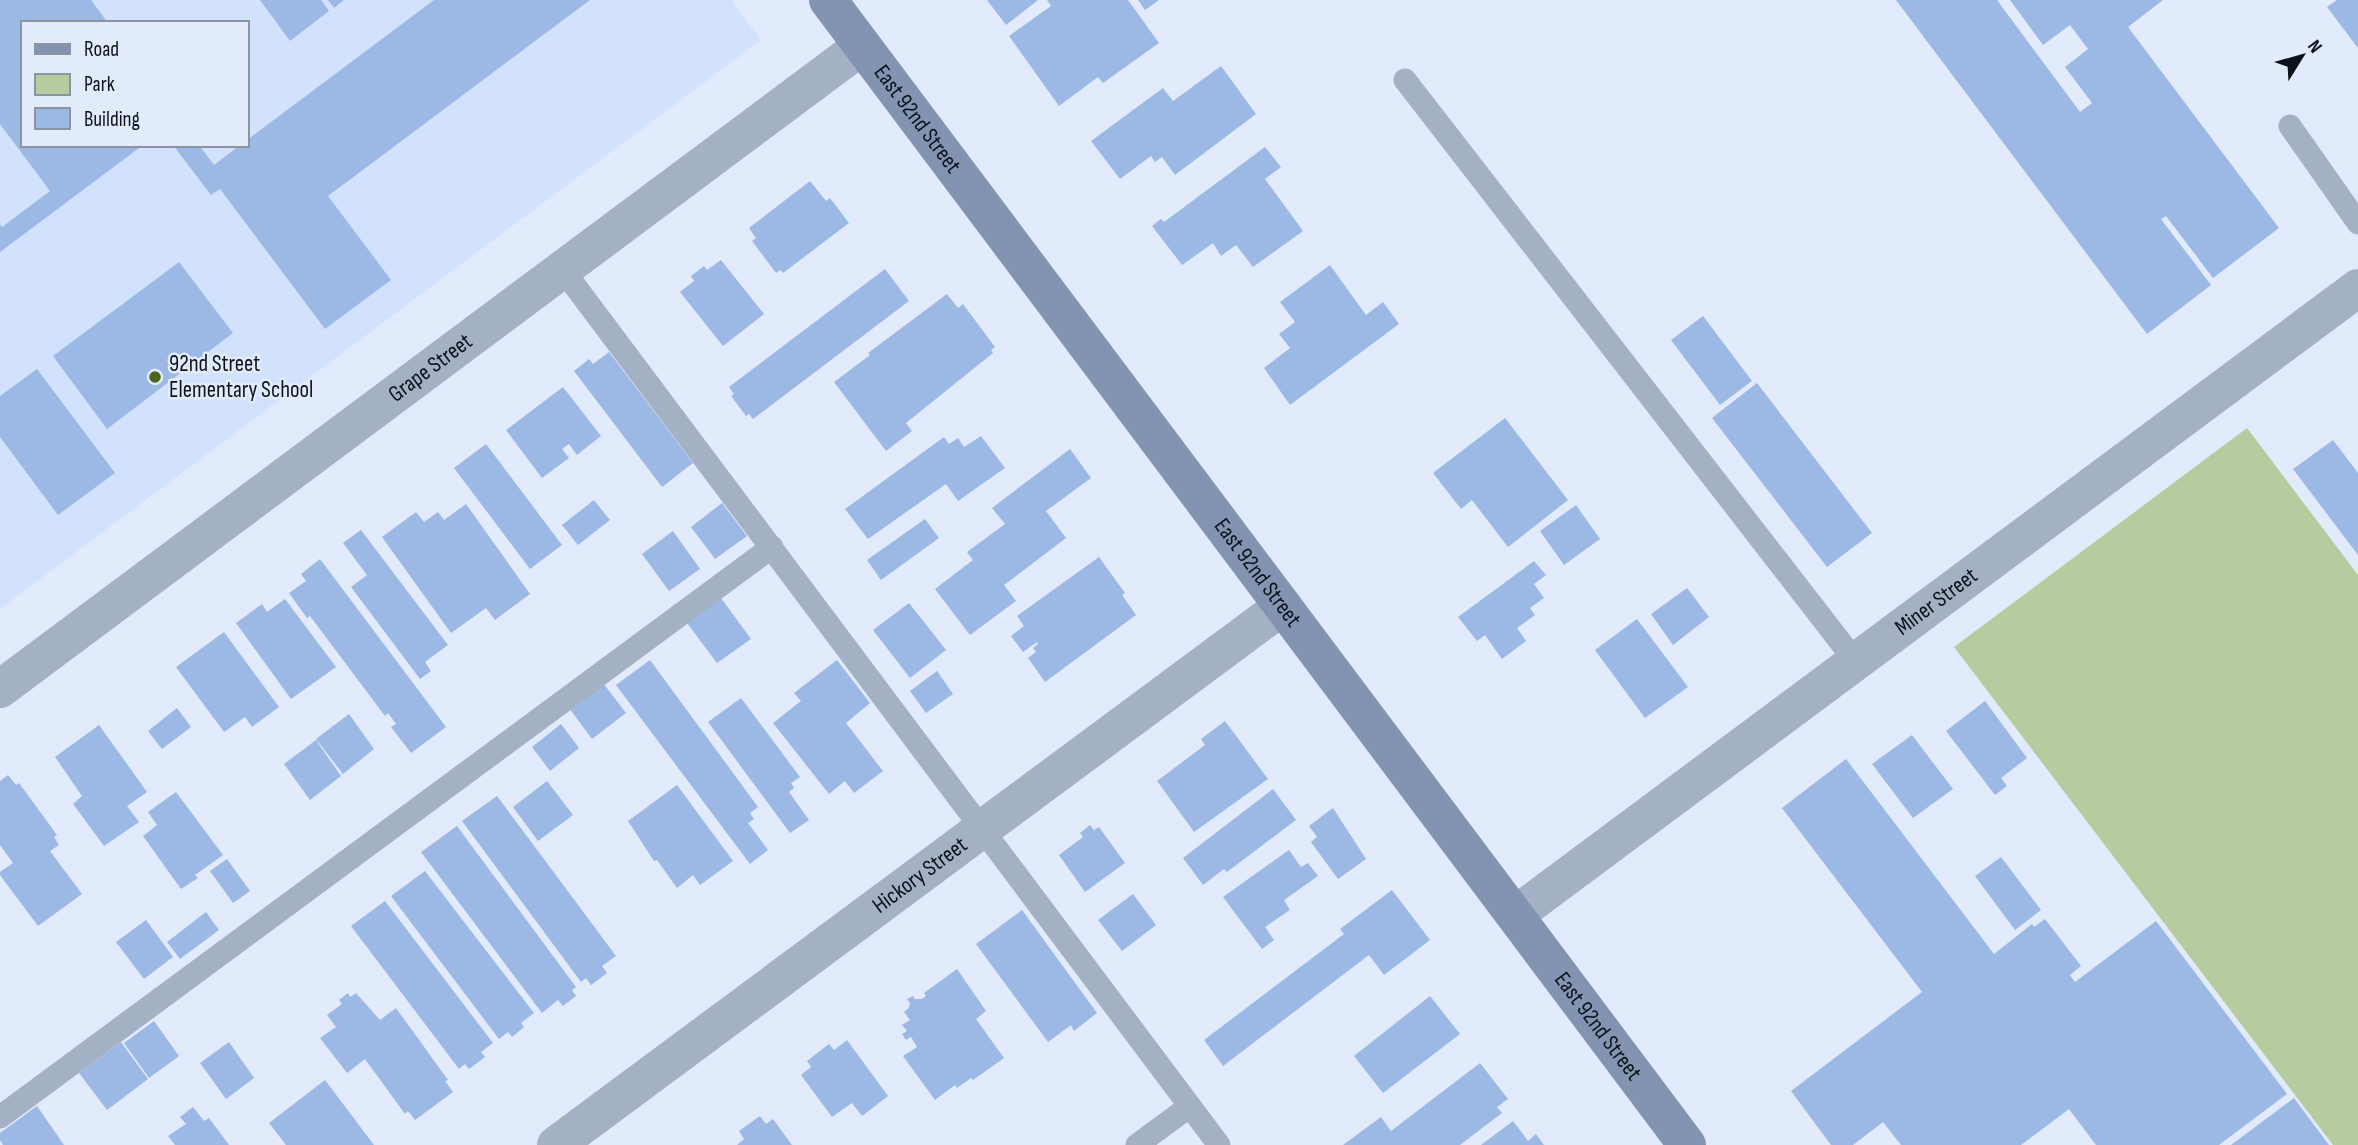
<svg xmlns="http://www.w3.org/2000/svg" width="2358" height="1145" viewBox="0 0 2358 1145" font-family="'Sofia Sans Condensed',sans-serif">
  <rect width="100%" height="100%" fill="#e1ebfb"/>
  <!-- built -->
  <path fill="#d2e2fd" fill-rule="evenodd" d="M 0,0 L 731,0 L 761,40 L 0,609 ZM 23,23 L 247,23 L 247,145 L 23,145 Z"/>
  <!-- green -->
  <path fill="#b6cc9e" d="M 2247,428 L 2358,575 L 2358,1145 L 2333,1145 L 1954,647 Z"/>
  <!-- building -->
  <path fill="#9cb8e5" d="M 0,0 L 91,0 L 108,23 L 23,23 L 23,145 L 143,145 L 0,252 L 0,224 L 2,227 L 50,191 L 0,124 Z
    M 260,0 L 321,0 L 329,11 L 290,41 Z
    M 328,0 L 344,0 L 334,8 Z
    M 434,0 L 590,0 L 328,196 L 391,280 L 325,329 L 220,189 L 211,195 L 173,145 L 199,145 L 214,165 L 240,145 L 247,145 L 247,140 Z
    M 987,0 L 1038,0 L 1006,25 Z
    M 1047,0 L 1128,0 L 1159,43 L 1103,83 L 1098,77 L 1059,106 L 1009,36 L 1051,6 Z
    M 1138,0 L 1159,0 L 1145,10 Z
    M 1896,0 L 1997,0 L 2080,112 L 2092,103 L 2065,67 L 2088,49 L 2070,25 L 2043,45 L 2010,0 L 2163,0 L 2128,27 L 2279,228 L 2213,278 L 2166,216 L 2161,219 L 2211,285 L 2147,334 Z
    M 2337,0 L 2358,0 L 2358,48 L 2327,7 Z
    M 1221,66 L 1256,114 L 1175,175 L 1162,157 L 1155,162 L 1151,156 L 1120,179 L 1091,141 L 1163,88 L 1173,101 Z
    M 1265,147 L 1281,167 L 1265,179 L 1303,231 L 1253,267 L 1236,245 L 1221,256 L 1213,243 L 1182,265 L 1152,226 L 1161,219 L 1164,222 Z
    M 810,181 L 826,201 L 830,198 L 849,223 L 783,273 L 780,270 L 776,273 L 752,241 L 756,238 L 749,228 Z
    M 721,260 L 764,314 L 723,346 L 680,292 L 694,281 L 691,276 L 704,266 L 707,270 Z
    M 179,262 L 233,333 L 107,429 L 53,356 Z
    M 1330,265 L 1366,315 L 1383,302 L 1399,324 L 1290,405 L 1264,368 L 1290,348 L 1279,334 L 1295,322 L 1280,302 Z
    M 885,269 L 909,301 L 753,419 L 749,414 L 746,416 L 731,396 L 734,394 L 729,387 Z
    M 947,294 L 958,308 L 963,304 L 995,347 L 991,350 L 993,353 L 906,423 L 912,431 L 886,451 L 834,382 L 870,355 L 868,353 Z
    M 1703,316 L 1752,381 L 1720,405 L 1671,340 Z
    M 609,352 L 693,463 L 662,487 L 574,371 L 589,359 L 593,364 Z
    M 37,369 L 115,473 L 58,515 L 0,437 L 0,396 Z
    M 1757,383 L 1872,533 L 1827,567 L 1712,418 Z
    M 563,387 L 601,436 L 577,455 L 569,444 L 562,449 L 569,458 L 542,478 L 506,430 Z
    M 1505,418 L 1568,500 L 1508,547 L 1472,500 L 1461,509 L 1433,473 Z
    M 981,436 L 1005,468 L 958,501 L 946,484 L 868,539 L 845,509 L 944,437 L 949,444 L 958,438 L 964,447 Z
    M 2333,440 L 2358,473 L 2358,555 L 2293,469 Z
    M 486,444 L 562,545 L 530,569 L 454,468 Z
    M 1070,449 L 1091,478 L 1046,511 L 1066,538 L 1004,585 L 1016,601 L 970,635 L 935,589 L 973,560 L 967,552 L 1005,524 L 992,508 Z
    M 594,500 L 610,520 L 578,545 L 562,525 Z
    M 722,503 L 747,536 L 715,559 L 691,527 Z
    M 466,504 L 530,594 L 495,620 L 486,608 L 451,633 L 382,537 L 416,512 L 424,522 L 438,512 L 444,520 Z
    M 1576,505 L 1600,539 L 1564,565 L 1540,531 Z
    M 925,519 L 939,538 L 881,580 L 867,560 Z
    M 361,530 L 448,645 L 425,662 L 431,671 L 420,679 L 351,587 L 367,575 L 343,543 Z
    M 673,531 L 700,569 L 669,591 L 642,554 Z
    M 1099,557 L 1125,593 L 1122,595 L 1136,615 L 1045,682 L 1028,658 L 1036,652 L 1033,648 L 1038,644 L 1037,642 L 1023,652 L 1011,636 L 1024,626 L 1017,616 Z
    M 320,559 L 446,727 L 411,753 L 391,727 L 396,724 L 388,713 L 385,716 L 310,616 L 307,618 L 289,593 L 306,581 L 301,574 Z
    M 1534,561 L 1546,575 L 1534,584 L 1544,598 L 1530,608 L 1535,615 L 1517,628 L 1526,641 L 1502,659 L 1485,635 L 1477,641 L 1458,617 Z
    M 1687,588 L 1709,617 L 1673,645 L 1651,614 Z
    M 721,598 L 751,639 L 717,663 L 687,623 Z
    M 285,599 L 336,667 L 291,699 L 236,623 L 262,604 L 267,612 Z
    M 909,603 L 946,650 L 910,678 L 873,630 Z
    M 1637,619 L 1688,687 L 1645,718 L 1595,650 Z
    M 224,632 L 279,707 L 252,727 L 245,717 L 224,732 L 176,667 Z
    M 650,660 L 758,807 L 750,813 L 754,819 L 748,823 L 768,850 L 750,864 L 616,685 Z
    M 837,660 L 870,703 L 846,723 L 883,771 L 854,793 L 845,781 L 829,794 L 773,723 L 801,701 L 794,693 Z
    M 937,671 L 953,694 L 926,713 L 910,691 Z
    M 603,683 L 626,713 L 592,739 L 569,708 Z
    M 741,698 L 800,777 L 791,783 L 794,788 L 789,792 L 809,820 L 790,833 L 708,722 Z
    M 1985,701 L 2027,758 L 2001,778 L 2007,786 L 1995,795 L 1946,731 Z
    M 177,708 L 191,727 L 162,749 L 148,731 Z
    M 349,714 L 374,749 L 343,774 L 316,739 Z
    M 1225,721 L 1268,779 L 1194,832 L 1157,781 L 1205,745 L 1201,739 Z
    M 561,724 L 579,748 L 550,771 L 532,747 Z
    M 99,725 L 147,792 L 127,806 L 139,822 L 104,846 L 73,804 L 82,796 L 55,757 Z
    M 1912,735 L 1953,789 L 1913,818 L 1872,764 Z
    M 316,740 L 341,776 L 310,800 L 284,764 Z
    M 1846,759 L 1994,954 L 2032,924 L 2034,927 L 2045,919 L 2081,966 L 2070,975 L 2075,982 L 2156,921 L 2287,1094 L 2219,1145 L 2096,1145 L 2069,1109 L 2021,1145 L 1901,1145 L 1883,1122 L 1853,1145 L 1831,1145 L 1791,1091 L 1922,992 L 1782,808 Z
    M 8,775 L 16,785 L 19,783 L 57,835 L 54,837 L 59,845 L 50,851 L 82,894 L 38,926 L 0,875 L 0,872 L 13,863 L 0,845 L 0,781 Z
    M 547,781 L 573,815 L 538,841 L 513,807 Z
    M 677,785 L 733,861 L 700,885 L 693,875 L 677,888 L 657,860 L 654,861 L 628,821 Z
    M 1273,789 L 1296,820 L 1227,872 L 1224,869 L 1203,885 L 1183,858 Z
    M 176,792 L 223,855 L 195,875 L 198,878 L 181,889 L 143,836 L 157,825 L 148,812 Z
    M 497,796 L 616,956 L 602,966 L 607,973 L 591,985 L 586,978 L 581,982 L 462,821 Z
    M 1333,808 L 1366,859 L 1338,879 L 1311,842 L 1317,837 L 1309,826 Z
    M 1090,825 L 1094,830 L 1099,827 L 1125,863 L 1085,892 L 1059,855 L 1083,837 L 1080,833 Z
    M 457,826 L 576,987 L 572,990 L 576,996 L 563,1006 L 558,1000 L 542,1013 L 421,852 Z
    M 1289,850 L 1301,867 L 1308,863 L 1318,876 L 1284,900 L 1290,910 L 1265,927 L 1274,940 L 1262,949 L 1223,897 Z
    M 2001,857 L 2041,910 L 2015,930 L 1975,876 Z
    M 227,859 L 250,891 L 233,903 L 210,871 Z
    M 425,871 L 534,1013 L 521,1023 L 524,1027 L 512,1037 L 508,1032 L 499,1039 L 391,896 Z
    M 1392,890 L 1430,940 L 1384,975 L 1369,955 L 1223,1066 L 1204,1040 L 1344,934 L 1340,929 Z
    M 1133,894 L 1156,925 L 1122,951 L 1098,920 Z
    M 385,901 L 493,1043 L 481,1052 L 485,1057 L 469,1069 L 465,1064 L 459,1069 L 351,926 Z
    M 1022,910 L 1097,1013 L 1074,1031 L 1071,1025 L 1048,1042 L 976,944 Z
    M 206,912 L 219,930 L 180,959 L 167,942 Z
    M 146,920 L 173,957 L 144,979 L 116,942 Z
    M 957,969 L 986,1011 L 976,1019 L 1004,1058 L 973,1080 L 971,1078 L 957,1088 L 955,1085 L 935,1100 L 903,1056 L 917,1047 L 911,1037 L 906,1040 L 902,1034 L 907,1031 L 902,1025 L 910,1020 L 904,1012 L 909,1008 L 910,1003 L 907,999 L 913,996 L 915,999 L 922,999 L 926,996 L 924,993 Z
    M 348,993 L 350,997 L 356,993 L 380,1020 L 396,1008 L 448,1080 L 445,1081 L 453,1092 L 415,1120 L 408,1111 L 405,1114 L 365,1059 L 347,1073 L 320,1038 L 336,1027 L 327,1015 L 342,1004 L 339,1000 Z
    M 1430,996 L 1460,1034 L 1383,1093 L 1354,1056 Z
    M 154,1021 L 179,1056 L 149,1078 L 124,1043 Z
    M 847,1040 L 888,1096 L 862,1116 L 852,1103 L 832,1117 L 801,1075 L 811,1067 L 807,1061 L 829,1044 L 834,1050 Z
    M 121,1042 L 148,1079 L 107,1110 L 79,1073 Z
    M 229,1042 L 254,1078 L 226,1099 L 200,1063 Z
    M 1480,1063 L 1508,1099 L 1497,1107 L 1502,1113 L 1460,1145 L 1343,1145 L 1381,1117 L 1391,1131 Z
    M 325,1080 L 374,1145 L 286,1145 L 269,1123 Z
    M 2294,1098 L 2329,1145 L 2231,1145 Z
    M 37,1106 L 64,1145 L 3,1145 L 0,1140 L 0,1133 Z
    M 193,1107 L 204,1121 L 209,1118 L 229,1145 L 175,1145 L 168,1136 L 186,1124 L 180,1117 Z
    M 760,1116 L 766,1124 L 773,1119 L 792,1145 L 737,1145 L 744,1139 L 739,1131 Z
    M 1513,1121 L 1528,1141 L 1536,1134 L 1544,1145 L 1481,1145 Z"/>
  <g fill="none" stroke-linecap="round" stroke-linejoin="round">
    <!-- lane -->
    <path stroke="#a4b1c5" stroke-width="23" d="M 1405,80 L 1856,662
      M 2290,126 L 2358,223
      M 563,270 L 1219,1145
      M 0,1117 L 772,547
      M 1137,1145 L 1190,1106"/>
    <!-- street -->
    <g stroke="#a4b1c5" stroke-width="38">
      <path id="s1" d="M 0,689 L 862,46"/>
      <path id="s2" d="M 1515,915 L 2358,288"/>
      <path id="s3" d="M 556,1145 L 1283,606"/>
    </g>
    <!-- secondary -->
    <path stroke="#8294b2" stroke-width="38" id="s4" d="M 828,0 L 1687,1145"/>
  </g>
  <!-- markers -->
  <circle fill="#49661a" stroke="#e1ebfb" stroke-width="2.5" cx="155" cy="377" r="7"/>
  <g text-anchor="middle" dominant-baseline="central" stroke-width="5" stroke-linejoin="round" paint-order="stroke">
    <!-- street labels -->
    <g font-size="23" fill="#0c121b" stroke="#e1ebfb">
      <text stroke="none"><textPath href="#s4" startOffset="149">East 92nd Street</textPath></text>
      <text stroke="none"><textPath href="#s1" startOffset="537">Grape Street</textPath></text>
      <text stroke="none"><textPath href="#s4" startOffset="716">East 92nd Street</textPath></text>
      <text stroke="none"><textPath href="#s2" startOffset="525">Miner Street</textPath></text>
      <text stroke="none"><textPath href="#s3" startOffset="453">Hickory Street</textPath></text>
      <text stroke="none"><textPath href="#s4" startOffset="1283">East 92nd Street</textPath></text>
    </g>
    <!-- poi labels -->
    <g font-size="23" fill="#0c121b" stroke="#e1ebfb" text-anchor="start">
      <text x="169" y="364">92nd Street<tspan x="169" dy="26">Elementary School</tspan></text>
    </g>
  </g>
  <!-- legend -->
  <rect x="21" y="21" width="228" height="126" fill="#e1ebfb" stroke="#8c94a1" stroke-width="2"/>
  <rect x="35" y="44" width="35" height="10" fill="#8294b2" stroke="#8c94a1" stroke-width="2"/>
  <text x="84" y="56" font-size="21" fill="#0c121b">Road</text>
  <rect x="35" y="74" width="35" height="21" fill="#b6cc9e" stroke="#8c94a1" stroke-width="2"/>
  <text x="84" y="91" font-size="21" fill="#0c121b">Park</text>
  <rect x="35" y="108" width="35" height="21" fill="#9cb8e5" stroke="#8c94a1" stroke-width="2"/>
  <text x="84" y="126" font-size="21" fill="#0c121b">Building</text>
  <!-- north arrow -->
  <g transform="translate(2302 56) rotate(53)" stroke="#e1ebfb" stroke-width="5" paint-order="stroke">
  <path d="M0-5L12 26L0 18L-12 26Z" fill="#0c121b"/>
  <text y="-10" font-size="19" font-weight="bold" text-anchor="middle" fill="#0c121b">N</text>
  </g>
</svg>
